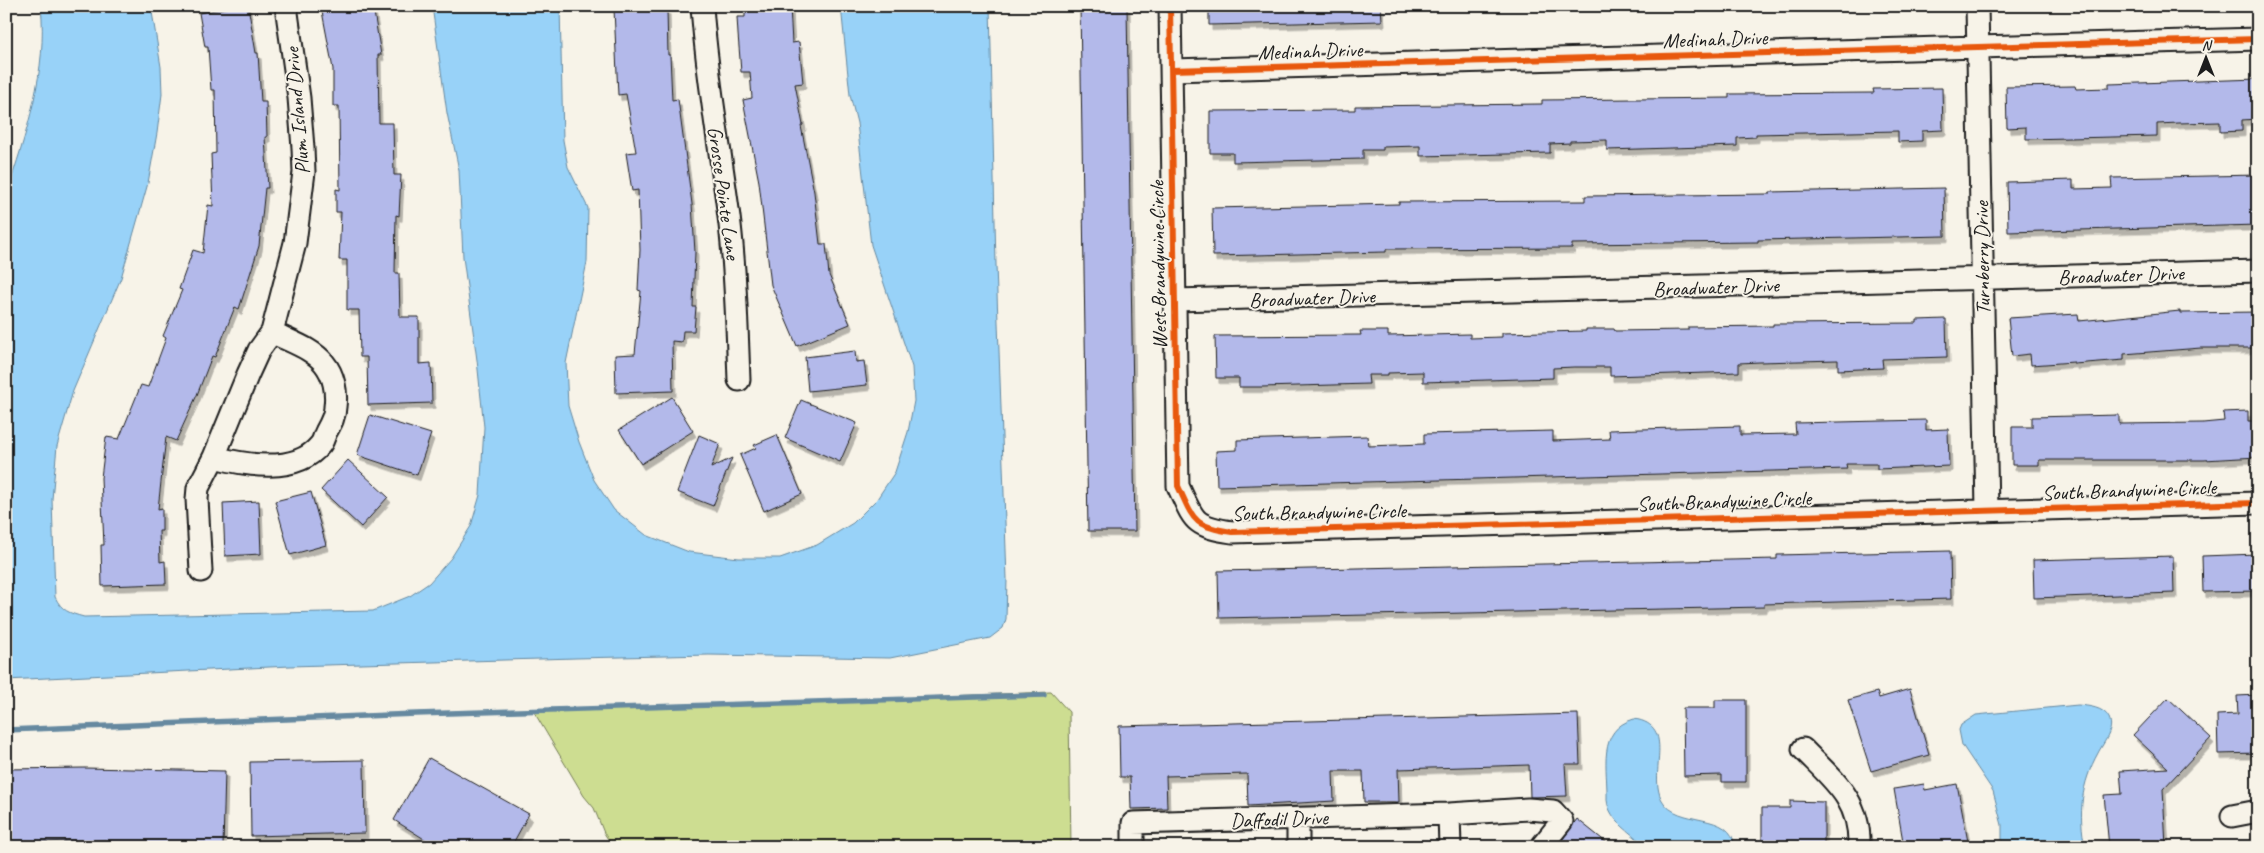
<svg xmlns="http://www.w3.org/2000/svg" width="2264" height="853" viewBox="0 0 2264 853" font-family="Caveat,sans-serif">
  <defs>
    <filter id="shadow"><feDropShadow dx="3" dy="5.5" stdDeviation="0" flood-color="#0004"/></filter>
  </defs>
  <rect width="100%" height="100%" fill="#f7f3e8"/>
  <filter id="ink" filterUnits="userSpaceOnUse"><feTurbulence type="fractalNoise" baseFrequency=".02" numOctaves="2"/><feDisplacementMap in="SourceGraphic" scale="10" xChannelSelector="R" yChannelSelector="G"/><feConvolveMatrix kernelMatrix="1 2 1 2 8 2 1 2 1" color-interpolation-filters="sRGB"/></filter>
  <g filter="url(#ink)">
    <!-- green -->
    <path fill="#cddd91" stroke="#747c56" d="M 1051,692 L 1069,712 L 1071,847 L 613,847 L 604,833 L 594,808 L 584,796 L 534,712 Z"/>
    <!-- water -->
    <path fill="#98d2f8" stroke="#6689a0" d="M 41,6 L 151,6 L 161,67 L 162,94 L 157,133 L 148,183 L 121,278 L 73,391 L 57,446 L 52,499 L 55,597 C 62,611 69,613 84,617 L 373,611 L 410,596 L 429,583 L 451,558 L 471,526 L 480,495 L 484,427 L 477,360 L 463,257 L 459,170 L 447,113 L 432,6 L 560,6 L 563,140 L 568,167 L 588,208 L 587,262 L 566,363 L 568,406 L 579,442 L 594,480 L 614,510 L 646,535 L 689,552 L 739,558 L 780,558 L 817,545 L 853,523 L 877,499 L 895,472 L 908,432 L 914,401 L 912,367 L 871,245 L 857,123 L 850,95 L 841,6 L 990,6 L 996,265 L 1007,579 L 1006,619 L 1003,628 L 990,638 L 890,658 L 709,655 L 576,658 L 290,666 L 6,680 L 6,195 C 26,135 48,69 41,6 Z
      M 2078,705 C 2088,706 2104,707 2109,718 C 2115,730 2103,743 2098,753 C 2081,784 2078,813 2085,847 L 2002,847 L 2002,825 L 1993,791 L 1962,745 L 1959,730 L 1961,725 L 1976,715 Z
      M 1634,719 C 1678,725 1647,773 1662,800 C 1677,828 1732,810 1735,847 L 1647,847 C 1632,833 1609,821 1607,800 C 1608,769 1596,730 1634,719 Z"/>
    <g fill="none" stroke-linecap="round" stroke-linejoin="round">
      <!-- stream -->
      <path stroke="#6689a0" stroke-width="5.5" d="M 6,730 L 416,714 L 1044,695"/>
    </g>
    <!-- building -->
    <path fill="#b3b9ea" stroke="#1c1c1c" filter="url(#shadow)" d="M 237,6 L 248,6 L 256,53 L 258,53 L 261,102 L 266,102 L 267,137 L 265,137 L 268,188 L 265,188 L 259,246 L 239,309 L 235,307 L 215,357 L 212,356 L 197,395 L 176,441 L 166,437 L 158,509 L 162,508 L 162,531 L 159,531 L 160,562 L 165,561 L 166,584 L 102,586 L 101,545 L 104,545 L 101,478 L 106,437 L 119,439 L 141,385 L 148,387 L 166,338 L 163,336 L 182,290 L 179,289 L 193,250 L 203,253 L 208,205 L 213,206 L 211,154 L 216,153 L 215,90 L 211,90 L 208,47 L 205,47 L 199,13 Z
      M 321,6 L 373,6 L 381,55 L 378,55 L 379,123 L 393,123 L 394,175 L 401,175 L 399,216 L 396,215 L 395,273 L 399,273 L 400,317 L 419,317 L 419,364 L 431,363 L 432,403 L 368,405 L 367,357 L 360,357 L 359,310 L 347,310 L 347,260 L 339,260 L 341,212 L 336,212 L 336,189 L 340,190 L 339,106 L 333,106 L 333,69 Z
      M 745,6 L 790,6 L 792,43 L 799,42 L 803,83 L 795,84 L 803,125 L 801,126 L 814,192 L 820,244 L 826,244 L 829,275 L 850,324 L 797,346 L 771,285 L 759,182 L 743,100 L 752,98 L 750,72 L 741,72 L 738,34 L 737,17 L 745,17 Z
      M 1080,6 L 1127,6 L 1135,531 L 1088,531 Z
      M 1209,6 L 1381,6 L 1382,21 L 1209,25 Z
      M 614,9 L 667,9 L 668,55 L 670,55 L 672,100 L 678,99 L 692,204 L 695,252 L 693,307 L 696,307 L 694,331 L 683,331 L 682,342 L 672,341 L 673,391 L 616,393 L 615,355 L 635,354 L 641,291 L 638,290 L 640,250 L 638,190 L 632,191 L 626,153 L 636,152 L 626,94 L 618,95 Z
      M 2258,79 L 2258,119 L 2242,120 L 2242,131 L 2220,132 L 2220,122 L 2179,123 L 2157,124 L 2157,136 L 2026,139 L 2026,127 L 2007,128 L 2006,87 L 2075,86 L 2076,89 L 2109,88 L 2109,84 Z
      M 1942,88 L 1943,130 L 1922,131 L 1922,141 L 1898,142 L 1898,131 L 1756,134 L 1756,137 L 1737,138 L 1737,146 L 1607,150 L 1607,140 L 1570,141 L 1570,143 L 1550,144 L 1550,153 L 1420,156 L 1420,146 L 1383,147 L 1383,150 L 1363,150 L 1363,159 L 1233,162 L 1233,153 L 1210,153 L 1210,111 L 1355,110 L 1355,106 L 1542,104 L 1542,100 L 1729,98 L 1729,94 L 1874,93 L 1873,89 Z
      M 2258,175 L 2258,225 L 2008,232 L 2007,182 L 2073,180 L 2073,189 L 2112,188 L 2111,178 Z
      M 1944,188 L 1945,236 L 1758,240 L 1758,242 L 1572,244 L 1572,248 L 1386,249 L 1386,252 L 1213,256 L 1212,208 L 1399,204 L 1399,202 L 1585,201 L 1585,196 L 1770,194 L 1770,192 Z
      M 2180,311 L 2180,313 L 2258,312 L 2258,348 L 2201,348 L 2124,354 L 2124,360 L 2074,364 L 2074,362 L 2031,365 L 2030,354 L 2012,356 L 2008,318 L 2078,314 L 2079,321 Z
      M 1946,319 L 1947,357 L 1882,359 L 1883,368 L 1838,370 L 1838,360 L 1760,362 L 1739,363 L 1739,372 L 1610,376 L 1610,367 L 1574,367 L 1553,368 L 1553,378 L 1423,382 L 1423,372 L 1388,373 L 1388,375 L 1368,375 L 1369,384 L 1262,387 L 1239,387 L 1239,378 L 1216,378 L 1215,336 L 1361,335 L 1360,331 L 1388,331 L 1388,336 L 1470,334 L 1470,338 L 1502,337 L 1502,333 L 1586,331 L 1586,329 L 1614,329 L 1615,331 L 1688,330 L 1688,327 L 1773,326 L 1773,324 L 1917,323 L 1917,320 Z
      M 855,351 L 856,362 L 864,361 L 867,385 L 808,391 L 805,357 Z
      M 672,397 L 693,431 L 641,464 L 619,430 Z
      M 801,400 L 857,423 L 840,462 L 785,438 Z
      M 2248,411 L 2248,421 L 2258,421 L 2258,457 L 2204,460 L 2039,460 L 2039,465 L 2012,465 L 2012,427 L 2032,427 L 2032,417 L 2119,415 L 2119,424 L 2203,423 L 2224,421 L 2223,412 Z
      M 370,415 L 431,434 L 417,475 L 357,455 Z
      M 1926,420 L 1926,430 L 1948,429 L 1949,466 L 1877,469 L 1877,464 L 1846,464 L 1847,469 L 1217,486 L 1216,451 L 1237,450 L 1237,440 L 1367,436 L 1368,446 L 1424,444 L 1424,434 L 1553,431 L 1553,441 L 1610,439 L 1609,430 L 1740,426 L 1740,435 L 1796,434 L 1795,423 Z
      M 699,435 L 720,444 L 711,468 L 732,458 L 713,506 L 677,492 Z
      M 777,435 L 802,494 L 764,511 L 740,455 L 756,448 L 754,445 Z
      M 348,460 L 388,497 L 361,527 L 321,490 Z
      M 311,492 L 326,545 L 290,555 L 275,501 Z
      M 259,501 L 261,554 L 225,556 L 223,503 Z
      M 1950,551 L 1951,599 L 1764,604 L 1764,607 L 1219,618 L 1218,571 L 1777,559 L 1777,555 Z
      M 2258,554 L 2258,591 L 2203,592 L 2202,556 Z
      M 2173,556 L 2174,593 L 2034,598 L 2033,560 Z
      M 1910,689 L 1929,755 L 1871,771 L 1848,700 L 1877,692 L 1879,698 Z
      M 2258,695 L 2258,753 L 2218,754 L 2217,715 L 2238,714 L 2237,696 Z
      M 2168,698 L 2211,738 L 2163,789 L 2166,847 L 2109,847 L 2104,795 L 2122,794 L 2120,771 L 2168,768 L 2133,735 Z
      M 1715,700 L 1746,700 L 1746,782 L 1722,782 L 1722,775 L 1684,776 L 1683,708 L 1715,708 Z
      M 1578,714 L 1580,764 L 1565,764 L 1567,796 L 1530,797 L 1529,765 L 1398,769 L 1399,802 L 1364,802 L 1363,771 L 1333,771 L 1334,801 L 1248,806 L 1247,774 L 1166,776 L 1167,808 L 1131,809 L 1130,777 L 1120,777 L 1119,726 Z
      M 429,758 L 529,814 L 511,847 L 437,847 L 394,820 Z
      M 364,760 L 365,833 L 251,836 L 250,762 Z
      M 85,768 L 225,771 L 223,847 L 106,844 L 106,840 L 6,843 L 6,769 Z
      M 1924,784 L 1925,790 L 1957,784 L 1969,847 L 1904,847 L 1894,789 Z
      M 1790,801 L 1824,802 L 1824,847 L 1762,847 L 1762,808 L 1790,808 Z
      M 1577,819 L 1612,847 L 1557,847 Z"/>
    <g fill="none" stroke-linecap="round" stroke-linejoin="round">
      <defs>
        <path id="minor" d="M 702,6 C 707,80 721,152 730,225 C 736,276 737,328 739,380
          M 1170,6 L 1178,486 C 1194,520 1192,526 1232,532 L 2258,503
          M 1977,6 L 1987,510
          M 1172,70 L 2258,39
          M 1175,300 L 2258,271
          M 214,457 C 245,465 296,475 320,445 C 323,442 324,436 326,432 C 331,423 335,416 335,407 C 337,392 334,375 324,363 C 312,348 288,341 272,332
          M 201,571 L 197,499 L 198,488 L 214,457 L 248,374 L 259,350 L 272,332 L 295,243 L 304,172 L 303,148 L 299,98 L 286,6
          M 1803,749 C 1833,780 1861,800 1859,847
          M 1449,814 L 1528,809 L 1553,811 L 1562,821 L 1541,847
          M 2232,816 L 2258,811
          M 1298,819 L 1298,847
          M 1133,847 L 1133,823 L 1449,814 L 1450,847"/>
      </defs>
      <!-- minor casing -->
      <use href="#minor" stroke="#1c1c1c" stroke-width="25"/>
      <!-- minor -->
      <use href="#minor" stroke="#f7f3e8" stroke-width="21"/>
      <defs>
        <path id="cycleway" d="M 1170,6 L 1178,486 C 1194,520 1192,526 1232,532 L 2258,503
          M 1172,70 L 2258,39"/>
      </defs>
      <!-- cycleway casing -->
      <use href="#cycleway" stroke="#f7f3e8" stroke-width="9"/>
      <!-- cycleway -->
      <use href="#cycleway" stroke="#e8590c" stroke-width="6"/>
    </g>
  </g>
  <g text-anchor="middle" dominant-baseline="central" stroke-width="4" stroke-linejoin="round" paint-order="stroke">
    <!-- street labels -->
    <g font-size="21" fill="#1c1c1c" stroke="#f7f3e8">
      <text transform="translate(1715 39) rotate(-2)">Medinah Drive</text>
      <text transform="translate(1310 51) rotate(-2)">Medinah Drive</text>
      <text transform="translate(297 111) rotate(-95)">Plum Island Drive</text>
      <text transform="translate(724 193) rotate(82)">Grosse Pointe Lane</text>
      <text transform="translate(1982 258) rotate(-91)">Turnberry Drive</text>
      <text transform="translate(1158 265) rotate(-91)">West Brandywine Circle</text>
      <text transform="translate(2121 275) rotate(-2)">Broadwater Drive</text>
      <text transform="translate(1716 287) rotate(-2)">Broadwater Drive</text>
      <text transform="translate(1312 298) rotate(-2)">Broadwater Drive</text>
      <text transform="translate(2129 490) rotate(-2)">South Brandywine Circle</text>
      <text transform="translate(1724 501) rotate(-2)">South Brandywine Circle</text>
      <text transform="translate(1319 512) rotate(-1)">South Brandywine Circle</text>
      <text transform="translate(1279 819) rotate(-2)">Daffodil Drive</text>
    </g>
  </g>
  <!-- margin -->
  <rect width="2264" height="853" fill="none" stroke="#f7f3e8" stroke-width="25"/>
  <rect x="12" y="12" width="2239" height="828" fill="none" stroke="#1c1c1c" stroke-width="2" filter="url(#ink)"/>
  <!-- north arrow -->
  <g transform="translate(2206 58)" stroke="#f7f3e8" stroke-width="4" paint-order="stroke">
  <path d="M0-4L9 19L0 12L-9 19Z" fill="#1c1c1c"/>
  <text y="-8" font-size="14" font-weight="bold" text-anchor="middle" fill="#1c1c1c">N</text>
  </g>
</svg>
